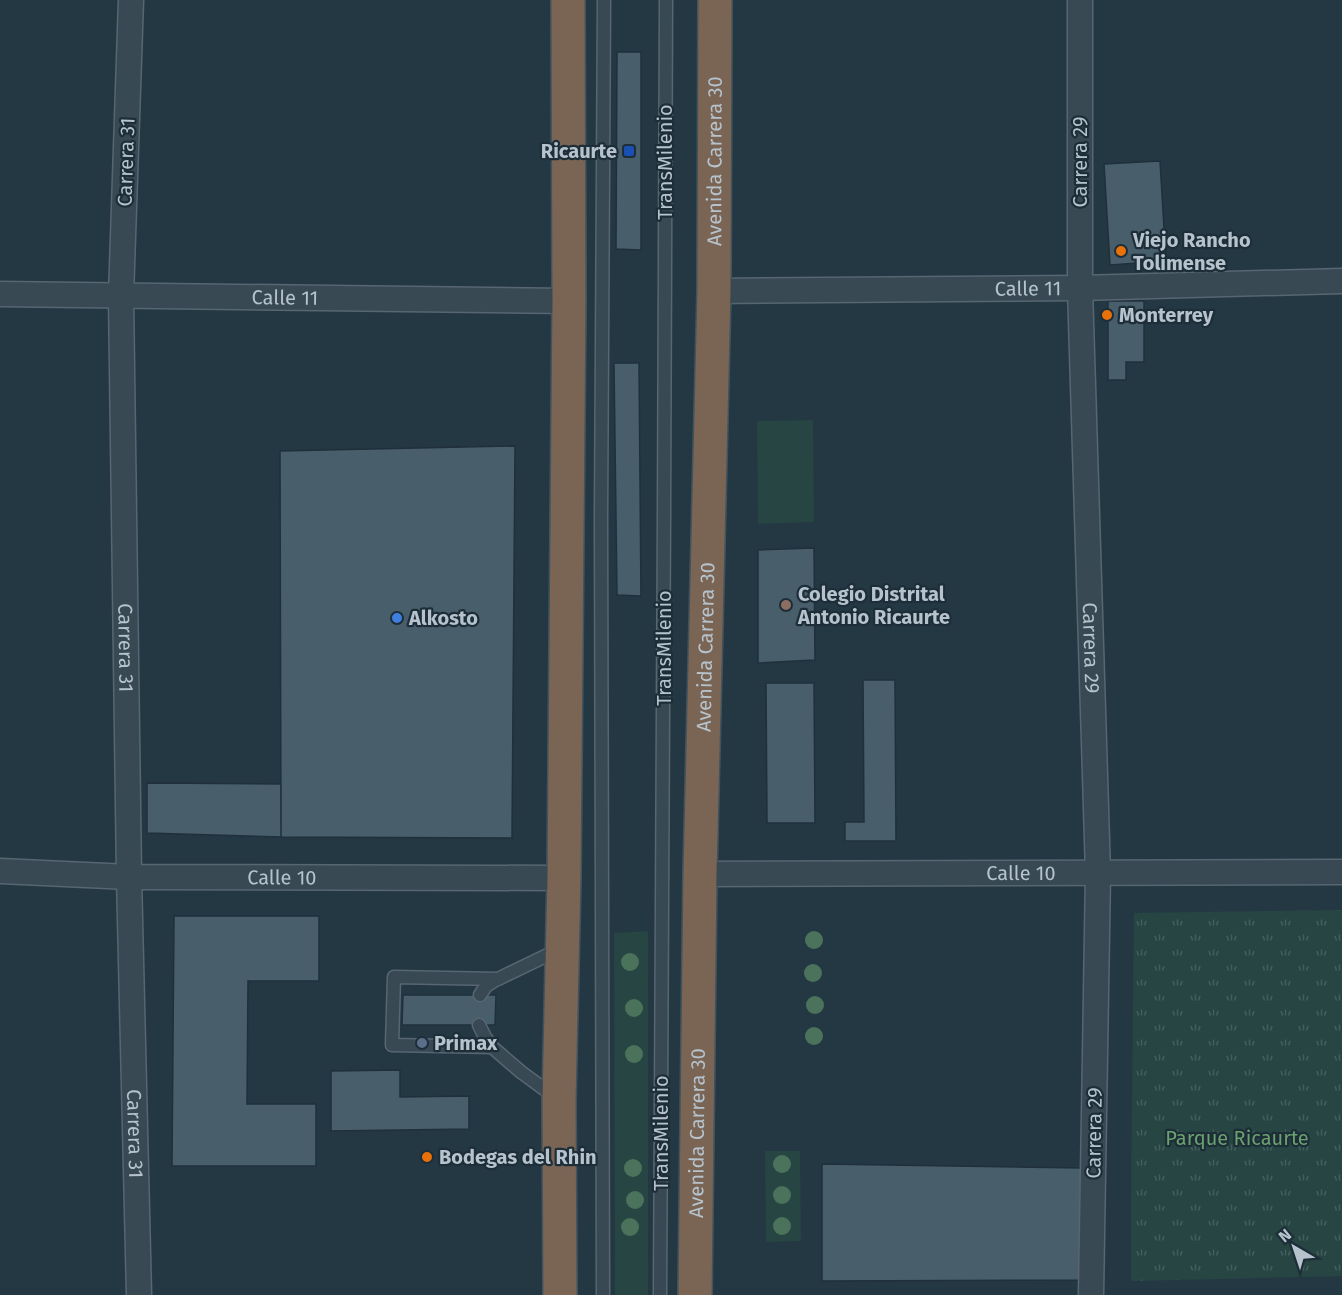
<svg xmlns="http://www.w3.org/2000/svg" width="1342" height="1295" viewBox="0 0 1342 1295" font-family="'Fira Sans',sans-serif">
  <defs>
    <pattern id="park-tufts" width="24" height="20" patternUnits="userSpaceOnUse" patternTransform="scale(1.5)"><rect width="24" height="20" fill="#264543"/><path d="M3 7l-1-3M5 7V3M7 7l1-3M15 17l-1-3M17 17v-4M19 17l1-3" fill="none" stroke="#435e5d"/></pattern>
  </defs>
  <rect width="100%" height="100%" fill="#243844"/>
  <!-- grass -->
  <path fill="#264543" d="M 813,420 L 814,522 L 758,524 L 757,421 Z
    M 648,931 L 648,1295 L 615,1295 L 614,933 Z
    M 765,1151 L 800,1151 L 801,1241 L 766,1242 Z"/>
  <!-- park -->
  <path fill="url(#park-tufts)" d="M 1342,910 L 1342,1276 L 1131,1281 L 1131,1201 L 1134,913 Z"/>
  <!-- building -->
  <path fill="#485e6b" stroke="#1f303b" stroke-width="1.5" d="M 617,52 L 641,52 L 641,250 L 616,249 Z
    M 1160,161 L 1166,261 L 1110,265 L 1104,164 Z
    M 1108,301 L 1144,301 L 1144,362 L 1126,362 L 1126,380 L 1108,380 Z
    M 614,363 L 639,363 L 641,596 L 617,595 Z
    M 515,446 L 512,838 L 281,837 L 280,451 Z
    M 814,548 L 815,660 L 758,663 L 758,550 Z
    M 863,680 L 895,680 L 896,841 L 845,841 L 845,822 L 864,822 Z
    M 766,683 L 814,683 L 815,823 L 767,823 Z
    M 147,783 L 281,784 L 281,837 L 147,833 Z
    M 174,916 L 319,916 L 319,981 L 248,981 L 247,1104 L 316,1104 L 316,1166 L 172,1166 Z
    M 403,995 L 496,995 L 495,1025 L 402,1025 Z
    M 400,1070 L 400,1097 L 469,1096 L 469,1129 L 331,1131 L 331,1071 Z
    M 822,1164 L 1082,1168 L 1080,1280 L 822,1281 Z"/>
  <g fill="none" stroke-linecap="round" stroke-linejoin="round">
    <defs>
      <path id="lane" d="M 480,995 L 486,986 L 497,979
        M 479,1025 L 485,1037 L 492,1047
        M 555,1097 L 521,1072 L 492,1047 L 392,1045 L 394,977 L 498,979 L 558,950
        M 603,1295 L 601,517 L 604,0
        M 660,1295 L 664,515 L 666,0"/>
      <g id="street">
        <path id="s1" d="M 131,0 L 121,296 L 129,877 L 139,1295"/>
        <path id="s2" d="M 1080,0 L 1080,288 L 1098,873 L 1091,1295"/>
        <path id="s3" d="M 714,291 L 1080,288 L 1342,281"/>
        <path id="s4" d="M 0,294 L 569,301"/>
        <path id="s5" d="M 0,871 L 129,877 L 564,878"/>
        <path id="s6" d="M 700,874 L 1342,872"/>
      </g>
      <g id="highway">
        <path d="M 560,1295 L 559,1100 L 564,878 L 569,301 L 568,0"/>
        <path id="s7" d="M 695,1295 L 700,874 L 714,291 L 715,0"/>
      </g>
    </defs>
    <!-- lane casing -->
    <use href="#lane" stroke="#576671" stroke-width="15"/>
    <!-- street casing -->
    <use href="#street" stroke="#576671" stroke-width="27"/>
    <!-- highway casing -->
    <use href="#highway" stroke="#43535e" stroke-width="36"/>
    <!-- lane -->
    <use href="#lane" stroke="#394954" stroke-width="12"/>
    <!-- street -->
    <use href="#street" stroke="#394954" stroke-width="24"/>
    <!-- highway -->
    <use href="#highway" stroke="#7a6555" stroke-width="33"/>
  </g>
  <!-- trees -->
  <g fill="#4b725b">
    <circle cx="814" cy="940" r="9"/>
    <circle cx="630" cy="962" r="9"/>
    <circle cx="813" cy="973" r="9"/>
    <circle cx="815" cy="1005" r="9"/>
    <circle cx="634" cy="1008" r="9"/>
    <circle cx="814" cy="1036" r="9"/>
    <circle cx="634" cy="1054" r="9"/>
    <circle cx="782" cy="1164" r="9"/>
    <circle cx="633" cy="1168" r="9"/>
    <circle cx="782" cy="1195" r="9"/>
    <circle cx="635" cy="1200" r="9"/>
    <circle cx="782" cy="1226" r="9"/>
    <circle cx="630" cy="1227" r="9"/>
  </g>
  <!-- markers -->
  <rect fill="#1a4fb4" stroke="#1d2e39" stroke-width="2" x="623" y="145" width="12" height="12" rx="3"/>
  <g fill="#e8710a" stroke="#1d2e39" stroke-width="2">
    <circle cx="1121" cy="251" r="6"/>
    <circle cx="1107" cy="315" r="6"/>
    <circle cx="427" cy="1157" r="6"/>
  </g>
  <circle fill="#8d6e63" stroke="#1d2e39" stroke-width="2" cx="786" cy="605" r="6"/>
  <circle fill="#3f7fe0" stroke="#1d2e39" stroke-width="2" cx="397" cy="618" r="6"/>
  <circle fill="#5c6f8a" stroke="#1d2e39" stroke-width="2" cx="422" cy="1043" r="6"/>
  <g text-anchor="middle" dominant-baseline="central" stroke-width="4.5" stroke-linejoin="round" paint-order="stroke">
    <!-- poi labels -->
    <g font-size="20" font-weight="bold" fill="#b6c3cd" stroke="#1d2e39" text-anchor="start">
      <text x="617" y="151" text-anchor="end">Ricaurte</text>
      <text x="1133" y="240">Viejo Rancho<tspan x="1133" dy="23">Tolimense</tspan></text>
      <text x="1119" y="315">Monterrey</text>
      <text x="798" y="594">Colegio Distrital<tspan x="798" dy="23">Antonio Ricaurte</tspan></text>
      <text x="409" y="618">Alkosto</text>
      <text x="434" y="1043">Primax</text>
      <text x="439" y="1157">Bodegas del Rhin</text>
    </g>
    <!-- street labels -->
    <g font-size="20" fill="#b6c3cd" stroke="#1d2e39">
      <text transform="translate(126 162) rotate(-88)">Carrera 31</text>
      <text transform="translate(665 162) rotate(-90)">TransMilenio</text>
      <text stroke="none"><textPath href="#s7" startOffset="1134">Avenida Carrera 30</textPath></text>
      <text transform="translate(1080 162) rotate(-90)">Carrera 29</text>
      <text stroke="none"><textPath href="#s3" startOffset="314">Calle 11</textPath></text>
      <text stroke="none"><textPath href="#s4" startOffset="285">Calle 11</textPath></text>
      <text stroke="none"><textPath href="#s1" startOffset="648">Carrera 31</textPath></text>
      <text stroke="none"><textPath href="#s7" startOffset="648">Avenida Carrera 30</textPath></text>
      <text transform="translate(664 648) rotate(-90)">TransMilenio</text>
      <text stroke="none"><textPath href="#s2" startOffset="648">Carrera 29</textPath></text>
      <text stroke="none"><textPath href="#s6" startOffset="321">Calle 10</textPath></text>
      <text stroke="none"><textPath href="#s5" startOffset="282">Calle 10</textPath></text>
      <text stroke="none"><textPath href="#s1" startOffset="1134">Carrera 31</textPath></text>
      <text transform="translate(661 1133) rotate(-90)">TransMilenio</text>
      <text stroke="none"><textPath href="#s7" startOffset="162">Avenida Carrera 30</textPath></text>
      <text transform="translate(1094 1133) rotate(-89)">Carrera 29</text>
    </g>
    <!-- park labels -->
    <g font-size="20" fill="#6ba16d" stroke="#1d2e39">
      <text x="1237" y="1138">Parque Ricaurte</text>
    </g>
  </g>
  <!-- north arrow -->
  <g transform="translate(1294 1247) rotate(321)" stroke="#1d2e39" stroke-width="4.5" paint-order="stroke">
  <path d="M0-4.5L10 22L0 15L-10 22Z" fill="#b6c3cd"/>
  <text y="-9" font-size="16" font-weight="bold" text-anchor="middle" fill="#b6c3cd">N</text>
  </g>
</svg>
